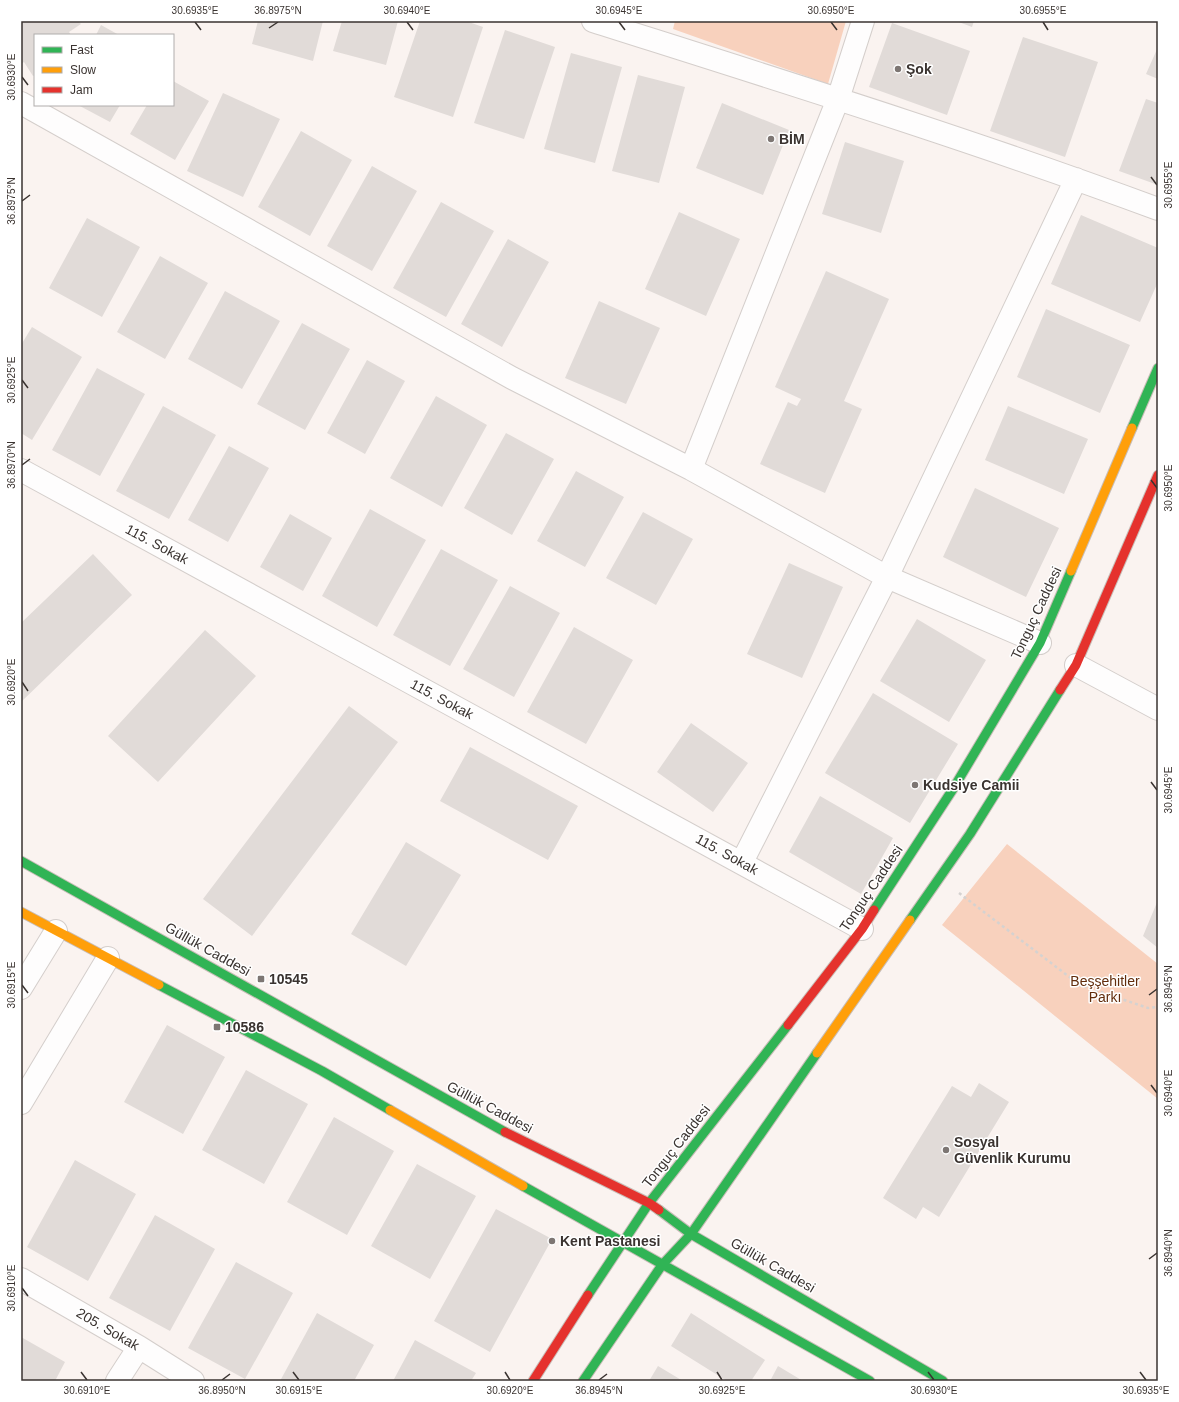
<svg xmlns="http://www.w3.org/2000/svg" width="1179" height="1402" viewBox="0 0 1179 1402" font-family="Arial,sans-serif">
  <rect width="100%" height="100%" fill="#faf3f0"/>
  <!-- green -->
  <path fill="#f8d1bd" d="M 675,21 L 846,21 L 828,84 L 673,29 Z
    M 1007,844 L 1158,964 L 1158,1099 L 942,925 Z"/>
  <!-- building -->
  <path fill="#e1dbd8" d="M 21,21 L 78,21 L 81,24 L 69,32 L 71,35 L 35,35 L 35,75 L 33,76 L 24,62 L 21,64 Z
    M 258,21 L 323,21 L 313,61 L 252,44 Z
    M 342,21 L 398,21 L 386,65 L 333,51 Z
    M 420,21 L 466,21 L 483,27 L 453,117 L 394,97 Z
    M 956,21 L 974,21 L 972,27 Z
    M 892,23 L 970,51 L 947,115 L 869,87 Z
    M 101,25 L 119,35 L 96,35 Z
    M 505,30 L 555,47 L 524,139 L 474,123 Z
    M 1023,37 L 1098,62 L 1065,157 L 990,131 Z
    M 1158,47 L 1158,79 L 1146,74 Z
    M 571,53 L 622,67 L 595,163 L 544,149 Z
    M 638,75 L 685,87 L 659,183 L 612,171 Z
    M 173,81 L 209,101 L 175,160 L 130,134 L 147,105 L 173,105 Z
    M 223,93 L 280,119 L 243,197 L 187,171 Z
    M 1146,99 L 1158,103 L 1158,185 L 1119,171 Z
    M 722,103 L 789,130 L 763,195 L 696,168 Z
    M 78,105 L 120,105 L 110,122 Z
    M 301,131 L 352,160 L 310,236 L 258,207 Z
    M 845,142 L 904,161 L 881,233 L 822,214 Z
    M 372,166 L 417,191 L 372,271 L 327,246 Z
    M 441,202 L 494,231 L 446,317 L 393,288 Z
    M 679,212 L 740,239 L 706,316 L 645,289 Z
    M 1081,215 L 1158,248 L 1158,282 L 1140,322 L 1051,284 Z
    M 87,218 L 140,247 L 102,317 L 49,288 Z
    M 508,239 L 549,262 L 502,347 L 461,324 Z
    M 160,256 L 208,283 L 165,359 L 117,332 Z
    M 826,271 L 889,299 L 844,401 L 862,409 L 825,493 L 760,464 L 788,402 L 797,406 L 801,399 L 775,387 Z
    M 225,291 L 280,321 L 242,389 L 188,359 Z
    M 599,301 L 660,328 L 626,404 L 565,378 Z
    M 1046,309 L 1130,345 L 1100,413 L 1017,377 Z
    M 302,323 L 350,349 L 305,430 L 257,404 Z
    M 32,327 L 82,357 L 32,440 L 21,433 L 21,345 Z
    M 367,360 L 405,381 L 365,454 L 327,433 Z
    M 97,368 L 145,394 L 100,476 L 52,450 Z
    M 436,396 L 487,425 L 442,507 L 390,478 Z
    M 163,406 L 216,435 L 169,519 L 116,491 Z
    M 1008,406 L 1088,439 L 1064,494 L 985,460 Z
    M 506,433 L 554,459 L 512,535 L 464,508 Z
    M 229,446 L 269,468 L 228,542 L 188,520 Z
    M 576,471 L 624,497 L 585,567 L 537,541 Z
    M 975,488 L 1059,528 L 1026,597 L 943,557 Z
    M 370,509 L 426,540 L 377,627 L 322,596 Z
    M 643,512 L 693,539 L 656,605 L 606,578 Z
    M 290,514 L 332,538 L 303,591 L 260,567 Z
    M 441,549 L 498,580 L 450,666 L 393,635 Z
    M 93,554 L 132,595 L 21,702 L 21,623 Z
    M 789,563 L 843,587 L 802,678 L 747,654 Z
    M 510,586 L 560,613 L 514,697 L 463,669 Z
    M 917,619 L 986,660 L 949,722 L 880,681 Z
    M 574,627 L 633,660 L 586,744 L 527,712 Z
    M 205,630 L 256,676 L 158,782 L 108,736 Z
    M 873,693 L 958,744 L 910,823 L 825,773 Z
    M 349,706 L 398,742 L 252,936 L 203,899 Z
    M 691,723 L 748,763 L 713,812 L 657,772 Z
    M 470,747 L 578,806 L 548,860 L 440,801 Z
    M 820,796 L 893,838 L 861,894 L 789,852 Z
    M 406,842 L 461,875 L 406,966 L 351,934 Z
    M 1158,900 L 1158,948 L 1143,936 Z
    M 167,1025 L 225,1057 L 183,1134 L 124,1102 Z
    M 246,1070 L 308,1104 L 264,1184 L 202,1150 Z
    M 979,1083 L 1009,1102 L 939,1217 L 923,1207 L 916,1219 L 883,1198 L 952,1086 L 971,1097 Z
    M 334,1117 L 394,1151 L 347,1235 L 287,1202 Z
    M 75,1160 L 136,1194 L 88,1281 L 27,1247 Z
    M 417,1164 L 476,1196 L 430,1279 L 371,1246 Z
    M 496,1209 L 552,1239 L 490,1352 L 434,1321 Z
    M 155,1215 L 215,1249 L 170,1331 L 109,1298 Z
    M 236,1262 L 293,1293 L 245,1379 L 188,1348 Z
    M 317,1313 L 374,1345 L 354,1381 L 280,1381 Z
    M 691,1313 L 765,1360 L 751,1381 L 727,1381 L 671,1346 Z
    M 21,1337 L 65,1362 L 55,1381 L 21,1381 Z
    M 415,1340 L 476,1373 L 471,1381 L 393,1381 Z
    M 658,1366 L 683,1381 L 649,1381 Z
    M 778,1366 L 803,1381 L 770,1381 Z"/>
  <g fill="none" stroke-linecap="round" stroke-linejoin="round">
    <defs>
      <path id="street" d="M 593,21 C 782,81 972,140 1158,209
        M 21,103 L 512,378 L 691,469 L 887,577 L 1040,643
        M 691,469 L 838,99 L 863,21
        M 21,470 L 862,929
        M 1076,665 L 1158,709
        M 742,862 L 887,577 L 1076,179
        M 21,988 L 56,931
        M 21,1103 L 108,958
        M 21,1279 L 139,1347 L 193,1381
        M 117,1381 L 139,1347"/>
      <path id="fast" d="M 1132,428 L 1158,368
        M 21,861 L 505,1132
        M 874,910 L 953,789 L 1040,643 L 1071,571
        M 910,920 L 970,834 L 1060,690
        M 159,985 L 322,1071 L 390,1110
        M 523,1186 L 870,1381
        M 659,1210 L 691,1234 L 943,1381
        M 588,1295 L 649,1203 L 788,1025
        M 583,1381 L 662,1265 L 691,1234 L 817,1053"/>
      <path id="slow" d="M 1071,571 L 1132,428
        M 21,912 L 159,985
        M 817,1053 L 910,920
        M 390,1110 L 523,1186"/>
      <path id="jam" d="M 1060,690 L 1076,665 L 1158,475
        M 788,1025 L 862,929 L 874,910
        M 505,1132 L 649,1203 L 659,1210
        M 533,1381 L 588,1295"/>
    </defs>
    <!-- street casing -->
    <use href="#street" stroke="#d4cecb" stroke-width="24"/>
    <!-- fast casing -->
    <use href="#fast" stroke="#c8bdb7" stroke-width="11"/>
    <!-- slow casing -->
    <use href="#slow" stroke="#c8bdb7" stroke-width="11"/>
    <!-- jam casing -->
    <use href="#jam" stroke="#c8bdb7" stroke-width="11"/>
    <!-- path -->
    <path stroke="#d5d2d0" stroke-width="2.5" stroke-dasharray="3 3" stroke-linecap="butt" d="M 959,893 L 1080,985 L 1148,1008 L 1158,1007"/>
    <!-- street -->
    <use href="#street" stroke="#fefdfd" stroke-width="22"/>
    <!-- fast -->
    <use href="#fast" stroke="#30b455" stroke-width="9"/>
    <!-- slow -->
    <use href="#slow" stroke="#ff9f0a" stroke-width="9"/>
    <!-- jam -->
    <use href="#jam" stroke="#e5322d" stroke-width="9"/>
  </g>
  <!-- ticks -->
  <path fill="none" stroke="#3a3330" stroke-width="1.5" d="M 195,22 L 201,30M 407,22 L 413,30M 619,22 L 625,30M 831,22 L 837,30M 1043,22 L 1048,30M 269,28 L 278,22M 22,77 L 28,85M 1151,177 L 1157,185M 22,201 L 30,195M 22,380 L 28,388M 22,465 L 30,459M 1151,480 L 1157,488M 22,682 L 28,691M 1151,782 L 1157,790M 22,985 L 28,993M 1149,995 L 1157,989M 1151,1085 L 1157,1093M 1149,1259 L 1157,1253M 22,1288 L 28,1296M 81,1372 L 87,1380M 293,1372 L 299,1380M 505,1372 L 510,1380M 717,1372 L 722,1380M 928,1372 L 934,1380M 1140,1372 L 1146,1380M 222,1380 L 230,1374M 599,1380 L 607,1374"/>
  <!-- markers -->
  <g fill="#7d7673" stroke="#fff" stroke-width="1.5">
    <circle cx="898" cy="69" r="4"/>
    <circle cx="771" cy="139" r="4"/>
    <circle cx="915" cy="785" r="4"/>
    <rect x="257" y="975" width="8" height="8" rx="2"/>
    <rect x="213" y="1023" width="8" height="8" rx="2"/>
    <circle cx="946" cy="1150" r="4"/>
    <circle cx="552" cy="1241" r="4"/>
  </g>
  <g text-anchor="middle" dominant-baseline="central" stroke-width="3" stroke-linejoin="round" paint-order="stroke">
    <!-- poi labels -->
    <g font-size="14" font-weight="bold" fill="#3a3330" stroke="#fff" text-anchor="start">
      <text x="906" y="69">Şok</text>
      <text x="779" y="139">BİM</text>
      <text x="923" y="785">Kudsiye Camii</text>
      <text x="269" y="979">10545</text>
      <text x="225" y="1027">10586</text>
      <text x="954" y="1142">Sosyal<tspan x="954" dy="16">Güvenlik Kurumu</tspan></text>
      <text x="560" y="1241">Kent Pastanesi</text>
    </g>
    <!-- street labels -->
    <g font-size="14" fill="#3a3330" stroke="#fff">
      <text transform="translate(157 544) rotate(28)">115. Sokak</text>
      <text transform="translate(1036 613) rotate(-65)">Tonguç Caddesi</text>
      <text transform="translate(442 699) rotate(28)">115. Sokak</text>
      <text transform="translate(727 854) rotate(29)">115. Sokak</text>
      <text transform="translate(871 888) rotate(-56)">Tonguç Caddesi</text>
      <text transform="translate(208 949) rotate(29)">Güllük Caddesi</text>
      <text transform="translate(490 1107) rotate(28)">Güllük Caddesi</text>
      <text transform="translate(676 1146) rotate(-52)">Tonguç Caddesi</text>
      <text transform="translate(773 1265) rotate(30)">Güllük Caddesi</text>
      <text transform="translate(108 1329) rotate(30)">205. Sokak</text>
    </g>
    <!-- park labels -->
    <g font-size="14" fill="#622d0c" stroke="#fff">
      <text x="1105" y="981">Beşşehitler<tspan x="1105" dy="16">Parkı</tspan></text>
    </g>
  </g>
  <!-- border -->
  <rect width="1179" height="1402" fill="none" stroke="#ffffff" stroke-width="44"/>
  <!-- legend -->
  <rect x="34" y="34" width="140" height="72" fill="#ffffff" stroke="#b0adac"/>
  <rect x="42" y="47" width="20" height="6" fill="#30b455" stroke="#b0adac"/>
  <text x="70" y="54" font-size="12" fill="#3a3330">Fast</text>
  <rect x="42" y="67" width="20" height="6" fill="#ff9f0a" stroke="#b0adac"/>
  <text x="70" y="74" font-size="12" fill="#3a3330">Slow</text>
  <rect x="42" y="87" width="20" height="6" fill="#e5322d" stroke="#b0adac"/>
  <text x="70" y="94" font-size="12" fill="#3a3330">Jam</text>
  <rect x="22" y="22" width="1135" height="1358" fill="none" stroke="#3a3330" stroke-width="1.5"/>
  <g font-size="10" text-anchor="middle" fill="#3a3330">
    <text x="195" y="14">30.6935°E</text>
    <text x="278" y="14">36.8975°N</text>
    <text x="407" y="14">30.6940°E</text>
    <text x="619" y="14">30.6945°E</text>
    <text x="831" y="14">30.6950°E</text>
    <text x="1043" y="14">30.6955°E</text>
    <text transform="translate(11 77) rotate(-90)" y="4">30.6930°E</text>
    <text transform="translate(1168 185) rotate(-90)" y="4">30.6955°E</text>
    <text transform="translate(11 201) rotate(-90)" y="4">36.8975°N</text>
    <text transform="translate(11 380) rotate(-90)" y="4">30.6925°E</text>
    <text transform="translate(11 465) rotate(-90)" y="4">36.8970°N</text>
    <text transform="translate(1168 488) rotate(-90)" y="4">30.6950°E</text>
    <text transform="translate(11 682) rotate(-90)" y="4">30.6920°E</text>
    <text transform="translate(1168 790) rotate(-90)" y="4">30.6945°E</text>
    <text transform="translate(11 985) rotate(-90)" y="4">30.6915°E</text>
    <text transform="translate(1168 989) rotate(-90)" y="4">36.8945°N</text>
    <text transform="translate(1168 1093) rotate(-90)" y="4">30.6940°E</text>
    <text transform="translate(1168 1253) rotate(-90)" y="4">36.8940°N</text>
    <text transform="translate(11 1288) rotate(-90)" y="4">30.6910°E</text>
    <text x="87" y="1394">30.6910°E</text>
    <text x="222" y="1394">36.8950°N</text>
    <text x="299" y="1394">30.6915°E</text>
    <text x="510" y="1394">30.6920°E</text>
    <text x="599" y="1394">36.8945°N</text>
    <text x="722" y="1394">30.6925°E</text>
    <text x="934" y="1394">30.6930°E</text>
    <text x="1146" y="1394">30.6935°E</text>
  </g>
</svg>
